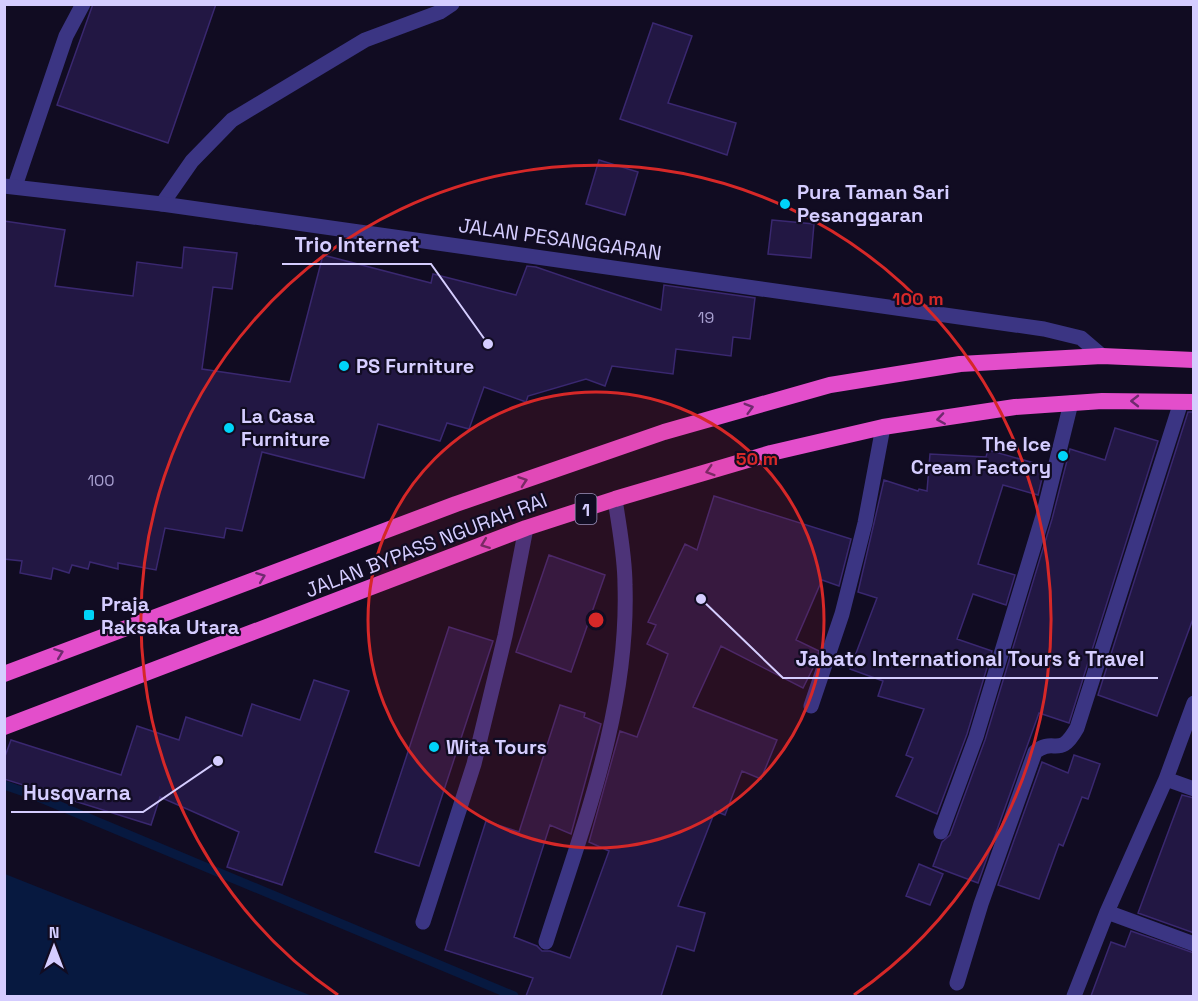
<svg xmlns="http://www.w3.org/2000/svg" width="1198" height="1001" viewBox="0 0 1198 1001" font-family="'Space Grotesk',sans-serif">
  <rect width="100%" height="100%" fill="#110c22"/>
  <!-- water -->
  <path fill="#071940" d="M 4,874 L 5,874 L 312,996 L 5,996 Z"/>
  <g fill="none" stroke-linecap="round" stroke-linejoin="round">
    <!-- stream -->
    <path stroke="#071940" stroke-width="9" d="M 4,785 L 36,796 L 514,996"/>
  </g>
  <!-- building -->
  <path fill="#221743" stroke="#3a2870" stroke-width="1.5" d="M 93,4 L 216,4 L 168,143 L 57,105 Z
    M 653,23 L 692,36 L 668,103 L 736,123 L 727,155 L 620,119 Z
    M 599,160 L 638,172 L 625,215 L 586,204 Z
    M 772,220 L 814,224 L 811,258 L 768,254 Z
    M 4,221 L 65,230 L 55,286 L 133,296 L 137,262 L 182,268 L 184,247 L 237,253 L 232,289 L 213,287 L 202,369 L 290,382 L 323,255 L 431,283 L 433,274 L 516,295 L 527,266 L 536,267 L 661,310 L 664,285 L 755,298 L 750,339 L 733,337 L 731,356 L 676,349 L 673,374 L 612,366 L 605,386 L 586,379 L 528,396 L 526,402 L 484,387 L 469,429 L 447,423 L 440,441 L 378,424 L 364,478 L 262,452 L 242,531 L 226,528 L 224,538 L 165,528 L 156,570 L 118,563 L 118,569 L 90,562 L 88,569 L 72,565 L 69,573 L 53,568 L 51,579 L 20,573 L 22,561 L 4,559 Z
    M 1188,412 L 1194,412 L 1194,616 L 1157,716 L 1098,695 Z
    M 1115,428 L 1158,441 L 1069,723 L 1039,713 L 978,883 L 933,866 L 942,842 L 950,835 L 985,740 L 1052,519 L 1070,449 L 1105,460 Z
    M 988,450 L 1045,466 L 1038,495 L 1003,485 L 978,564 L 1015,575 L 1006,605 L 973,594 L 957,639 L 992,651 L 967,734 L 937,814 L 896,796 L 913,758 L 906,755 L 924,709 L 878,696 L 883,681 L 850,669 L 877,598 L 858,592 L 884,480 L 918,491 L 919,489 L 927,491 L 930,454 L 986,457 Z
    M 714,496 L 851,539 L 839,586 L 822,580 L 796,640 L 819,651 L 816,662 L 803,688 L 721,646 L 693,707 L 777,740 L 761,779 L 742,771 L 725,815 L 715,811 L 678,906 L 705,913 L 694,951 L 677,946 L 661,996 L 526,996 L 533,978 L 445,950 L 486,821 L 519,832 L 560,705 L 585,713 L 584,717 L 601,724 L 571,834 L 550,825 L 514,937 L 537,946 L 542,951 L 550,951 L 570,958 L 609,851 L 589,842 L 620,731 L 637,737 L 668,654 L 647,644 L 656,625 L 648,622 L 685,544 L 697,550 Z
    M 549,555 L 605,575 L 571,672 L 516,652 Z
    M 449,627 L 493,641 L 419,866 L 375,852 Z
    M 314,680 L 349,691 L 282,885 L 227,867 L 239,832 L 160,797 L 151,825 L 4,779 L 4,759 L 11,740 L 121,775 L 137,726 L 179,740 L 186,717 L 242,736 L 252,704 L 300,720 Z
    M 1074,755 L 1100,764 L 1088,799 L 1082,797 L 1063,846 L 1059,844 L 1039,899 L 998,885 L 1042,762 L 1068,773 Z
    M 1182,795 L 1194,798 L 1194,933 L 1138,913 Z
    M 919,864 L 943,874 L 930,905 L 906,896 Z
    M 1131,931 L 1194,953 L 1194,996 L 1091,996 L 1111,942 L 1125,947 Z"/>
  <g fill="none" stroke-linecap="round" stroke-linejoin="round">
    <!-- service -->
    <path stroke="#3b3583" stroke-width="15" d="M 15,186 L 66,36 L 83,4
      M 162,204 L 192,161 L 232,120 L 365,40 L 440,12 L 452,4
      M 1166,779 L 1194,789
      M 1107,912 L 1194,944
      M 423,922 L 474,764 L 505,636 L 526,528
      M 1074,996 L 1107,912 L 1166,779 L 1194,703"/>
    <!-- minor -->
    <path stroke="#3b3583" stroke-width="15" d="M 4,186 L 162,204 L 1044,329 L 1081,338 L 1102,356
      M 811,706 L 842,614 L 865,523 L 883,427
      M 941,832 L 976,737 L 1043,516 L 1071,403
      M 546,942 C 583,825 629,710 625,585 C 625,556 619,527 615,499
      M 957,983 L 981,904 L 1035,752 C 1055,736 1059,760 1077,728 L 1181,402"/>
    <!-- trunk -->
    <path stroke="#e34ecb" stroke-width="16" d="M 4,674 L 456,504 L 664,432 L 830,385 L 960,364 L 1102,356 L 1194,360
      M 4,727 L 526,528 L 615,499 L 771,453 L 883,427 L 1015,407 L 1102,401 L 1194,402"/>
  </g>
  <!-- one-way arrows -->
  <defs><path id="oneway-chevron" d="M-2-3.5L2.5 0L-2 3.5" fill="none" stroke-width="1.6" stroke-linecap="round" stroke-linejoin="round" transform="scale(1.5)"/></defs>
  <g stroke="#6f2a6e">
    <use href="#oneway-chevron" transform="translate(1135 401) rotate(-180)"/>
    <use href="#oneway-chevron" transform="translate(749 408) rotate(-16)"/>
    <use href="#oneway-chevron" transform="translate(941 419) rotate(171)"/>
    <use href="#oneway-chevron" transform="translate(710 471) rotate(163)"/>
    <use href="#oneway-chevron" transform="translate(523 481) rotate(-19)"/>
    <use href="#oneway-chevron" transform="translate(485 544) rotate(159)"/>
    <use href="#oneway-chevron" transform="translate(261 577) rotate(-21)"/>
    <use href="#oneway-chevron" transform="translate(59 653) rotate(-21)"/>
  </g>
  <!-- distance rings -->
  <circle cx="596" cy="620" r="228" fill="#d62828" fill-opacity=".12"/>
  <g fill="none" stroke="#d62828" stroke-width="3">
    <circle cx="596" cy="620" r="228"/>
    <path d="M338 995A455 455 0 1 1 854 995"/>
  </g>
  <!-- markers -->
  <g fill="#00d4f8" stroke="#110c22" stroke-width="2">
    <circle cx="785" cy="204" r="6"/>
    <circle cx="344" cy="366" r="6"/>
    <circle cx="229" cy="428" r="6"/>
    <circle cx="1063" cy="456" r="6"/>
    <rect x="83" y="609" width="12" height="12" rx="3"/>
    <circle cx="434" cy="747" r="6"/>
  </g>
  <g text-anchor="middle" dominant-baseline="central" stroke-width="4.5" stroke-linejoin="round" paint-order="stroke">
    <!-- number labels -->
    <g font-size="16" fill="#a8a0d0">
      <text x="706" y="317">19</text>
      <text x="101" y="480">100</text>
    </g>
    <!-- shield labels -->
    <rect fill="#110c22" stroke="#9a93bd" stroke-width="1.5" x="575.5" y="494" width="21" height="30" rx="4.5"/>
    <g font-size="18" font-weight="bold" fill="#d5cdff">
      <text x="586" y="509">1</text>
    </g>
    <!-- poi labels -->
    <g font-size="20" font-weight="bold" fill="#d5cdff" stroke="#110c22" text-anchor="start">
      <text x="797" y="192">Pura Taman Sari<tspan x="797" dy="23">Pesanggaran</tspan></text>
      <text x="356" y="366">PS Furniture</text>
      <text x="241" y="416">La Casa<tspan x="241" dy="23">Furniture</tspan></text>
      <text x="1051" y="444" text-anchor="end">The Ice<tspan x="1051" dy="23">Cream Factory</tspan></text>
      <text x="101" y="604">Praja<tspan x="101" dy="23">Raksaka Utara</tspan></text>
      <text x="446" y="747">Wita Tours</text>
    </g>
    <!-- street labels -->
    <g font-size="20" fill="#d5cdff" stroke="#110c22">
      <text transform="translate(560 239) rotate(8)">JALAN PESANGGARAN</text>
      <text transform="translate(426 545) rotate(-21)">JALAN BYPASS NGURAH RAI</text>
    </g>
  </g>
  <circle cx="596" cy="620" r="9" fill="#d62828" stroke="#110c22" stroke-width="3"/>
  <g font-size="18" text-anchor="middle" font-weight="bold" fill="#d62828" stroke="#110c22" stroke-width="4.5" stroke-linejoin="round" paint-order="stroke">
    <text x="918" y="305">100 m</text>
    <text x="757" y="465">50 m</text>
  </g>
  <!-- callouts -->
  <path fill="none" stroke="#d5cdff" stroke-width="2" d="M488 344L431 264H282M701 599L783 678H1158M218 761L143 812H11"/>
  <g fill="#d5cdff" stroke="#110c22" stroke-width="2">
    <circle cx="488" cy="344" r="6"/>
    <circle cx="701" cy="599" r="6"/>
    <circle cx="218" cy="761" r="6"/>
  </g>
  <g font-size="21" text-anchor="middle" font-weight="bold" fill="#d5cdff" stroke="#110c22" stroke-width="4.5" stroke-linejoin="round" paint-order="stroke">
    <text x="357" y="252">Trio Internet</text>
    <text x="970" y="666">Jabato International Tours &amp; Travel</text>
    <text x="77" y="800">Husqvarna</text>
  </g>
  <!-- border -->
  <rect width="1198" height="1001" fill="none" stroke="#d5cdff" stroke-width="12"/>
  <!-- north arrow -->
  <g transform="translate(54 947)" stroke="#110c22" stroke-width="4.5" paint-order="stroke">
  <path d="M0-4.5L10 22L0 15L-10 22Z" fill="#d5cdff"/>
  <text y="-9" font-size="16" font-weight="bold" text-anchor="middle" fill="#d5cdff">N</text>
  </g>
</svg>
